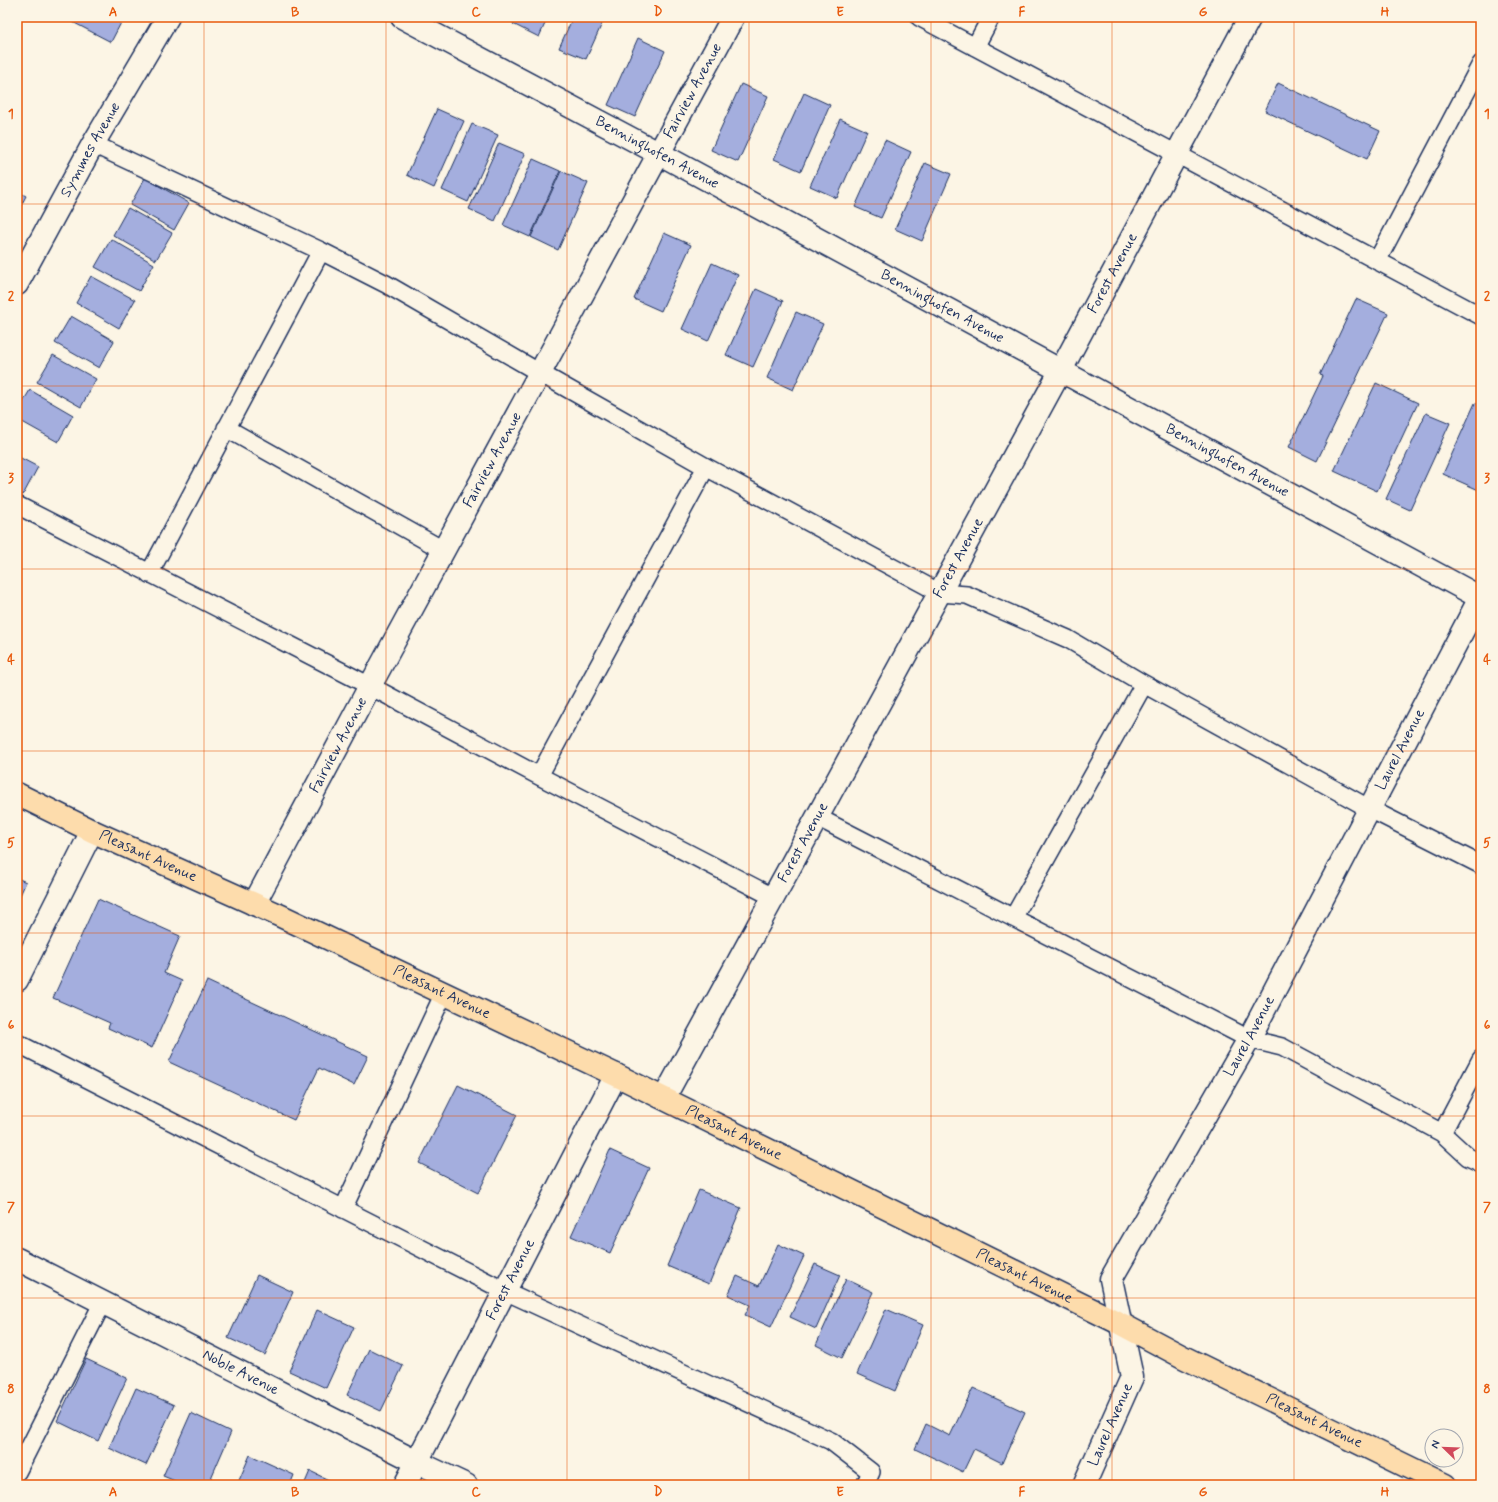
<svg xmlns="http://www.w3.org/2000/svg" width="1498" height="1502" viewBox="0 0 1498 1502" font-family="Mynerve,sans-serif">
  <rect width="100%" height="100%" fill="#fcf5e5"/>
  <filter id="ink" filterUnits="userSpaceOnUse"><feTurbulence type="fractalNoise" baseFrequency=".025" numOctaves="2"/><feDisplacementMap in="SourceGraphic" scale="8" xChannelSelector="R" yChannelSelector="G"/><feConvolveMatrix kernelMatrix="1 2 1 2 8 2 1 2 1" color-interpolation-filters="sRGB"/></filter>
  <g filter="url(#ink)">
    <!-- building -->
    <path fill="#a4aede" stroke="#1b2f5e" d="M 63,17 L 124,17 L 111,42 Z
      M 516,17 L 548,17 L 539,37 L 513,24 Z
      M 573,17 L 605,17 L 586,59 L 559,48 Z
      M 638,38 L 665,51 L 635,117 L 608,105 Z
      M 1278,83 L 1380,131 L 1367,159 L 1265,111 Z
      M 741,84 L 768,96 L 738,162 L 711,150 Z
      M 804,93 L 830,105 L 801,171 L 774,159 Z
      M 437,109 L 464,121 L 434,188 L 407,175 Z
      M 840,119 L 867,131 L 837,198 L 810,186 Z
      M 472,124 L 498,135 L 468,202 L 442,190 Z
      M 885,140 L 911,152 L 881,218 L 855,207 Z
      M 499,143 L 525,154 L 495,221 L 469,209 Z
      M 533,159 L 560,171 L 530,237 L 503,225 Z
      M 925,163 L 951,174 L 922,241 L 895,229 Z
      M 561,171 L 588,183 L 558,250 L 531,237 Z
      M 145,178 L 189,203 L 174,230 L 130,205 Z
      M 17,191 L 26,196 L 17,213 Z
      M 128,208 L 172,233 L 156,260 L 113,235 Z
      M 664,233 L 691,245 L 661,311 L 634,299 Z
      M 111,239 L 154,264 L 139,291 L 95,267 Z
      M 712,263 L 738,275 L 708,341 L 682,329 Z
      M 91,276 L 135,300 L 119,328 L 76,303 Z
      M 756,289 L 783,301 L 753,367 L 726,355 Z
      M 1356,299 L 1388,313 L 1317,461 L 1289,447 L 1323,376 L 1320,375 Z
      M 796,312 L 823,324 L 793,390 L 767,378 Z
      M 71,316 L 114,341 L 99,368 L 55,343 Z
      M 53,355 L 96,379 L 81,407 L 37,382 Z
      M 1376,383 L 1418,403 L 1377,491 L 1334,471 Z
      M 30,390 L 73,415 L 58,442 L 17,419 L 17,412 Z
      M 1475,403 L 1481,406 L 1481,491 L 1443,474 Z
      M 1426,413 L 1450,423 L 1410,510 L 1386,499 Z
      M 17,456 L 38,467 L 23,495 L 17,492 Z
      M 17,878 L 26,882 L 17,902 Z
      M 98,899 L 180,936 L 164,973 L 182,981 L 152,1048 L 108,1028 L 110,1023 L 53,998 Z
      M 207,981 L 368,1056 L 354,1085 L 319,1068 L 294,1120 L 169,1062 Z
      M 458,1085 L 517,1115 L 478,1193 L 419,1163 Z
      M 610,1150 L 649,1168 L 610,1253 L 571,1236 Z
      M 699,1190 L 741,1208 L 709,1284 L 667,1266 Z
      M 778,1244 L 804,1256 L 771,1327 L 745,1315 L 750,1305 L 728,1295 L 737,1276 L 759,1286 Z
      M 815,1264 L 840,1275 L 816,1329 L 790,1317 Z
      M 257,1275 L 293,1292 L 265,1355 L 228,1338 Z
      M 846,1279 L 873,1292 L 842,1358 L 816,1345 Z
      M 886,1309 L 923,1325 L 895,1391 L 857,1374 Z
      M 317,1310 L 354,1327 L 326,1388 L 289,1371 Z
      M 369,1349 L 403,1366 L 381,1411 L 347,1395 Z
      M 86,1359 L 127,1378 L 98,1441 L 57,1421 Z
      M 136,1388 L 174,1405 L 146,1465 L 109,1448 Z
      M 973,1388 L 1025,1412 L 1002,1463 L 974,1449 L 963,1472 L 915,1449 L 926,1424 L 950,1436 Z
      M 191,1413 L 231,1432 L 208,1485 L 179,1485 L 180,1483 L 163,1476 Z
      M 250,1455 L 294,1475 L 290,1485 L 237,1485 Z
      M 310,1471 L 339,1485 L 304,1485 Z"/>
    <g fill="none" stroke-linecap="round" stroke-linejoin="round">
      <defs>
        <path id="service" d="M 919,17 L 1481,316
          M 975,47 L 991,17
          M 93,144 L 321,251 L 386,284 L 540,373 L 706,467 L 940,593 L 967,595 L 1068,639 L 1144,684 L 1370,809 L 1481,865
          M 1377,261 L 1481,64
          M 226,428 L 443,550
          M 17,505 L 370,686 L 539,776 L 773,897
          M 149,574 L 321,251
          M 539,776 L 706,467
          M 817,817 L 1249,1039 L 1282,1047 L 1442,1133 L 1468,1157 L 1481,1163
          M 1013,918 L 1144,684
          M 17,1043 L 505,1291 L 831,1441 L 871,1472 L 865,1485
          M 1442,1133 L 1481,1059
          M 343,1209 L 444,993
          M 17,1472 L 103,1302"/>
        <g id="minor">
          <path id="s1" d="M 402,17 L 660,154 L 1481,598"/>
          <path id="s2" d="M 17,284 L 93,144 L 168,17"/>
          <path id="s3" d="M 254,904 L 370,686 L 733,17"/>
          <path d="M 17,980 L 92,831"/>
          <path id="s4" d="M 664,1098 L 1061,370 L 1250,17"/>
          <path id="s5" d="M 17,1259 L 417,1462 L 466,1485"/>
          <path id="s6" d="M 405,1485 L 616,1075"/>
          <path id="s7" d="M 1084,1485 L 1132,1377 L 1111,1279 L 1249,1039 L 1481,596"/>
        </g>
        <g id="primary">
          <path id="s8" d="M 17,794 L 92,831 L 281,916 L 616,1075 L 1121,1324 L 1183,1357 L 1445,1485"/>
        </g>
      </defs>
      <!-- service casing -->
      <use href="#service" stroke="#1b2f5e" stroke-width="20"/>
      <!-- minor casing -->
      <use href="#minor" stroke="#1b2f5e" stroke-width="25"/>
      <!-- primary casing -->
      <use href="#primary" stroke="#1b2f5e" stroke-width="25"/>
      <!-- service -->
      <use href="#service" stroke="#fcf5e5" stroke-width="17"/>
      <!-- minor -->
      <use href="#minor" stroke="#fcf5e5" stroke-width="22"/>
      <!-- primary -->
      <use href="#primary" stroke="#fddcac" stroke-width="22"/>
    </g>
  </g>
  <!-- grid -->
  <path fill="none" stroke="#e8590c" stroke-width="1" stroke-opacity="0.55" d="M 204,17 L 204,1485M 386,17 L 386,1485M 567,17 L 567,1485M 749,17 L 749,1485M 931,17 L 931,1485M 1112,17 L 1112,1485M 1294,17 L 1294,1485M 17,204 L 1481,204M 17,386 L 1481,386M 17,569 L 1481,569M 17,751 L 1481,751M 17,933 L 1481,933M 17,1116 L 1481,1116M 17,1298 L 1481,1298"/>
  <g text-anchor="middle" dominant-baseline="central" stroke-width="3.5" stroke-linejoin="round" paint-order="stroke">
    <!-- street labels -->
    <g font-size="15" fill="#1b2f5e" stroke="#fcf5e5">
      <text stroke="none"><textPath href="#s3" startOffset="924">Fairview Avenue</textPath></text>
      <text stroke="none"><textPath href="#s2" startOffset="153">Symmes Avenue</textPath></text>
      <text stroke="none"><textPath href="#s1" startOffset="289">Benninghofen Avenue</textPath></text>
      <text stroke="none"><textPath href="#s4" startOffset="939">Forest Avenue</textPath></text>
      <text stroke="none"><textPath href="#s1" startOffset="613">Benninghofen Avenue</textPath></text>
      <text stroke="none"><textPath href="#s3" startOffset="504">Fairview Avenue</textPath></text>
      <text stroke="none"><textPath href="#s1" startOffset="937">Benninghofen Avenue</textPath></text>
      <text stroke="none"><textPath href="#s4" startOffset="615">Forest Avenue</textPath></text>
      <text stroke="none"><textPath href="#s3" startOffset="180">Fairview Avenue</textPath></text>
      <text stroke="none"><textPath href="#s7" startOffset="822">Laurel Avenue</textPath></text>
      <text stroke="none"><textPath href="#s4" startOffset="291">Forest Avenue</textPath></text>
      <text stroke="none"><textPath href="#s8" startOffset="145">Pleasant Avenue</textPath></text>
      <text stroke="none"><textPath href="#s8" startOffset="469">Pleasant Avenue</textPath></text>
      <text stroke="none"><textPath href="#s7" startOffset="498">Laurel Avenue</textPath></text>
      <text stroke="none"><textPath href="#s8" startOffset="793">Pleasant Avenue</textPath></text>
      <text stroke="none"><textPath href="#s8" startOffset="1117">Pleasant Avenue</textPath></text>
      <text stroke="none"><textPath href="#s6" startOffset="231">Forest Avenue</textPath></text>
      <text stroke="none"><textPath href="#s5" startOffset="251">Noble Avenue</textPath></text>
      <text stroke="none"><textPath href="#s8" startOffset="1441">Pleasant Avenue</textPath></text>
      <text stroke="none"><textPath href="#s7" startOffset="66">Laurel Avenue</textPath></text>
    </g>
  </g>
  <!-- margin -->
  <rect width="1498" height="1502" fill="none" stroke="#fcf5e5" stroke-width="44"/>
  <!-- north arrow -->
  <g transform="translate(1444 1448) rotate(293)"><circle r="19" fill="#fcf5e5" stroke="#a2a6af"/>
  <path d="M0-3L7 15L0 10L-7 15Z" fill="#d1495b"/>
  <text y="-6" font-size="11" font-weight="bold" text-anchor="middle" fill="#1b2f5e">N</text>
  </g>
  <rect x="22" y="22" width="1454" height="1458" fill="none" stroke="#e8590c" stroke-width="1.5"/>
  <g font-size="13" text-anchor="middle" font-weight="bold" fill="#e8590c">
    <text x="113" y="16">A</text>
    <text x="295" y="16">B</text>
    <text x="476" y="16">C</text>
    <text x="658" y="16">D</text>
    <text x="840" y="16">E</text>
    <text x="1022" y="16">F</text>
    <text x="1203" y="16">G</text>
    <text x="1385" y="16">H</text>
    <text x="11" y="118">1</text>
    <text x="1487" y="118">1</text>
    <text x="11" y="300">2</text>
    <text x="1487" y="300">2</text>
    <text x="11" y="482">3</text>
    <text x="1487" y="482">3</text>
    <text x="11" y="664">4</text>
    <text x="1487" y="664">4</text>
    <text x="11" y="847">5</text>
    <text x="1487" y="847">5</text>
    <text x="11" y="1029">6</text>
    <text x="1487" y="1029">6</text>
    <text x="11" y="1211">7</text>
    <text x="1487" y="1211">7</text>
    <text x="11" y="1393">8</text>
    <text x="1487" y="1393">8</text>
    <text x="113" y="1496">A</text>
    <text x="295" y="1496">B</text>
    <text x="476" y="1496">C</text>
    <text x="658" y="1496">D</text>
    <text x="840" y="1496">E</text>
    <text x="1022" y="1496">F</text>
    <text x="1203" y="1496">G</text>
    <text x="1385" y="1496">H</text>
  </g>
</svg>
